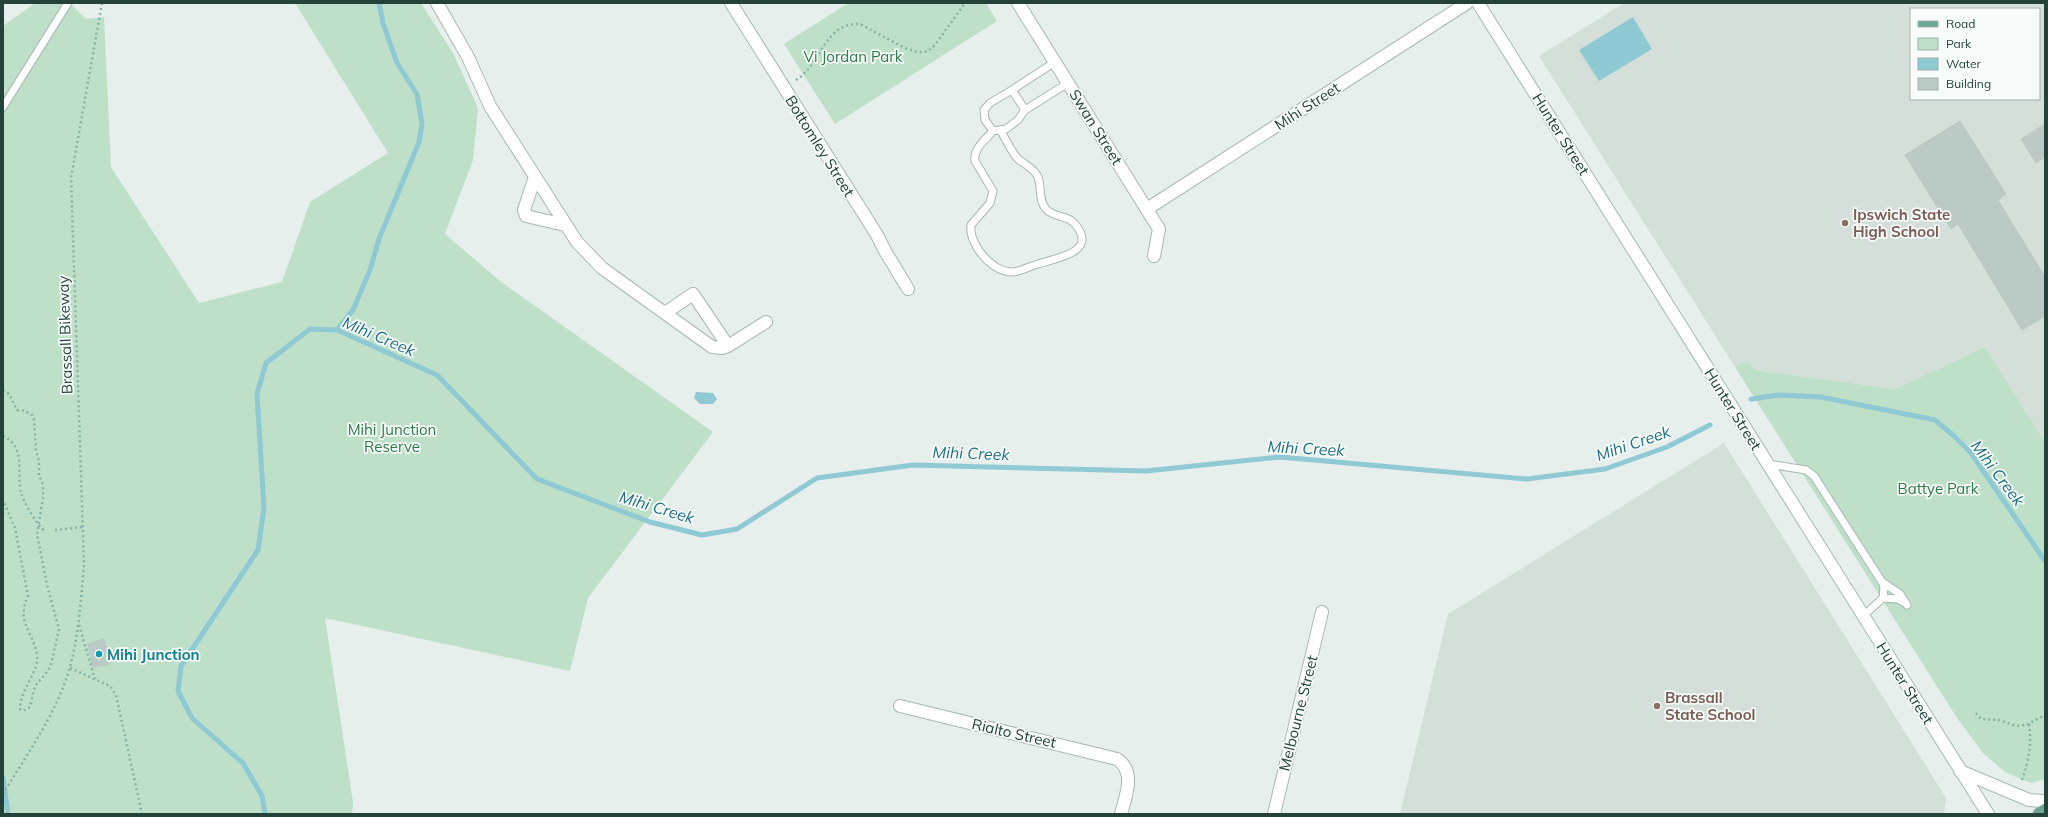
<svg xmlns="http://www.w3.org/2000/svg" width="2048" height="817" viewBox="0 0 2048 817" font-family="Mulish,sans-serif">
  <rect width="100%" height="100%" fill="#e6efeb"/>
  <!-- built -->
  <path fill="#d4dfda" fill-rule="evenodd" d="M 1624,3 L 2045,3 L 2045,442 L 1985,347 L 1895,389 L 1755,370 L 1748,360 L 1735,367 L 1539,56 ZM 1911,9 L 2039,9 L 2039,99 L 1911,99 Z
    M 1724,443 L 1946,798 L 1944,814 L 1400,814 L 1448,614 Z"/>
  <!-- green -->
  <path fill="#bfe0c8" d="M 35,3 L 70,3 L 86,19 L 104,17 L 111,167 L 199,303 L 282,282 L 310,202 L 388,153 L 295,3 L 421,3 L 453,53 L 478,108 L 473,160 L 445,234 L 500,281 L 713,432 L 588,598 L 570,671 L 325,618 L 353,802 L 352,814 L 3,814 L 3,26 Z
    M 848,3 L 986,3 L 997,21 L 835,124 L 784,44 Z
    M 1985,347 L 2045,442 L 2045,779 L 2031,783 L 2005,772 L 1983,753 L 1957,718 L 1735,367 L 1748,360 L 1755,370 L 1895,389 Z"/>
  <!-- water -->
  <path fill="#8ec9d4" d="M 1633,17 L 1652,49 L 1599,81 L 1579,50 Z
    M 696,392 L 713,393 L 717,399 L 713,404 L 700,404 L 694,398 Z"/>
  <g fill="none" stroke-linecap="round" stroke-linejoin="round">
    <!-- stream -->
    <path stroke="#8ec9d4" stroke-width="5" d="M 337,330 L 353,310 L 370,270 L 379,239 L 419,142 L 422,124 L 417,94 L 397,63 L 383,23 L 379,3
      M 1751,399 L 1779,395 L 1821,397 L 1935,420 L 1953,435 L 1971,453 L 2045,561
      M 3,778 L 8,814
      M 265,814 L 262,796 L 243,763 L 192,718 L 178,691 L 181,666 L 258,550 L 264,508 L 257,394 L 266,363 L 310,329 L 337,330 L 437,375 L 537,479 L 650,522 L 702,535 L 737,529 L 817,478 L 913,465 L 1146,471 L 1280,457 L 1527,479 L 1605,469 L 1667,447 L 1710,425"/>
  </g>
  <!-- building -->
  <path fill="#bbcac4" stroke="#b8c9c2" d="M 1960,121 L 2006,194 L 1998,200 L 2045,277 L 2045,316 L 2022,330 L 1958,224 L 1951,229 L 1905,155 Z
    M 2045,124 L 2045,157 L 2036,163 L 2021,139 Z
    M 104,639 L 110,664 L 93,667 L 88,644 Z"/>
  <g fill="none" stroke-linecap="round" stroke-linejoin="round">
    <defs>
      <path id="lane" d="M 1012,90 L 1055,62
        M 3,107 L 68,3
        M 1025,110 L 1012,90 L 990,103 L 984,110 L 985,120 L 993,131 L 1006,129 L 1018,120 L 1025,110 L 1068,83
        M 993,131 C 985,140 973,149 975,161 L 993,191 L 990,203 L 971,225 C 968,245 996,278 1018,271 C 1025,269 1031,266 1038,264 C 1055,258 1099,253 1075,224 C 1068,215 1054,218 1046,209 C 1038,200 1042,188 1038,177 C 1034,168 1025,165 1018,159 C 1011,151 1006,140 1001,131
        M 1768,464 L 1806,470 L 1814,476 L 1882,582 L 1884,587 L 1883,598 L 1863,616
        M 1882,582 L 1900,594 L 1907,605
        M 1883,598 L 1898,599 L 1905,603"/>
      <path id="street" d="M 437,3 L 468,57 L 490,106 L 577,242 L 602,268 L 712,347 L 722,348 L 728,346 L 766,322
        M 731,3 L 877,235 L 885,251 L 908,289
        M 1018,3 L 1159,229 L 1154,256
        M 535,177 L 524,210 L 526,216 L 565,225
        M 1147,209 L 1467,3
        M 665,313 L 693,294 L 728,346
        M 900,706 L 1117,759 C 1136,772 1126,795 1121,814
        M 1274,814 L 1322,612"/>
      <path id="secondary" d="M 1478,3 L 1988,814
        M 1960,771 L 2029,800 L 2045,801"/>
      <path id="primary" d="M 2039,814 L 2045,810"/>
    </defs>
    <!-- lane casing -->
    <use href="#lane" stroke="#a8b8b2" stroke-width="9"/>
    <!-- street casing -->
    <use href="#street" stroke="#a8b8b2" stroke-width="14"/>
    <!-- secondary casing -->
    <use href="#secondary" stroke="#a4bbb3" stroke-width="14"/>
    <!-- primary casing -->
    <use href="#primary" stroke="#c2cac8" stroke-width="14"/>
    <!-- path -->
    <path stroke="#86b3a5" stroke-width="2.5" stroke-dasharray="2 3" stroke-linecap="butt" d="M 796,80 C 821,65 824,24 857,24 C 862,24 867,28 871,30 C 884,36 909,53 922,52 C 928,52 931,49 935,45 L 965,3
      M 3,390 L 9,394 L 17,410 L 25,411 L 32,415 L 34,420 L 36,450 L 39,461 L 39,475 L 43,485 L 43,498 L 37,534 L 48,589 L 59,629 L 52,661 L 48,671 L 35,686 L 30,707 L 23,711 L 20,709 C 20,689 40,671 37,654 C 32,630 16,622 28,596 L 15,528 L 3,500
      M 3,436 C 27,447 16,474 21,492 C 24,503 36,524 45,531
      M 55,530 L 82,527
      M 79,625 L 95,679
      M 70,668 L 110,686 L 116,695 L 142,814
      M 1976,713 L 1981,719 L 1999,720 L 2016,726 L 2026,725 L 2045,715
      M 2022,780 C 2029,761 2032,743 2029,724
      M 3,794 C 27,754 57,713 70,667 C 79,634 81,599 84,565 L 71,178 L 102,3"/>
    <!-- lane -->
    <use href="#lane" stroke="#fff" stroke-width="7"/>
    <!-- street -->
    <use href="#street" stroke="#fff" stroke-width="12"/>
    <!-- secondary -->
    <use href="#secondary" stroke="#fff" stroke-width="12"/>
    <!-- primary -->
    <use href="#primary" stroke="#6aa596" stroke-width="12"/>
  </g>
  <!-- markers -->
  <g fill="#8d6e63" stroke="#f7fbf9" stroke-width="1.5">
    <circle cx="1845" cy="223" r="4"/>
    <circle cx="1657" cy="706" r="4"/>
  </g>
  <circle fill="#0f9aa8" stroke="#f7fbf9" stroke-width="1.5" cx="99" cy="654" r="4"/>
  <g text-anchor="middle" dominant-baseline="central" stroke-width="3.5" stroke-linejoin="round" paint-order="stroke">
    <!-- park labels -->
    <g font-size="15" fill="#2d7a4b" stroke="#f7fbf9">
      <text x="853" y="56">Vi Jordan Park</text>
      <text x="392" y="429">Mihi Junction<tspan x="392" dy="17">Reserve</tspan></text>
      <text x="1938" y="488">Battye Park</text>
    </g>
    <!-- street labels -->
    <g font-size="15" fill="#24423a" stroke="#f7fbf9">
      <text transform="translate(1307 106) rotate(-33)">Mihi Street</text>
      <text transform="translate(1096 127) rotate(58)">Swan Street</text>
      <text transform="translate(1561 134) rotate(58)">Hunter Street</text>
      <text transform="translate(820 146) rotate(58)">Bottomley Street</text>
      <text transform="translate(65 335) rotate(-92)">Brassall Bikeway</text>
      <text transform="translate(1733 409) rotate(58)">Hunter Street</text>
      <text transform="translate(1905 683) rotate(58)">Hunter Street</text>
      <text transform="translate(1298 713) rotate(-76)">Melbourne Street</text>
      <text transform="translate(1014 733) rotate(13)">Rialto Street</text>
    </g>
    <!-- education labels -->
    <g font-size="15" font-weight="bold" fill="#785e54" stroke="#f7fbf9" text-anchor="start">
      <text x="1853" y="214">Ipswich State<tspan x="1853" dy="17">High School</tspan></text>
      <text x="1665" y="697">Brassall<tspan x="1665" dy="17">State School</tspan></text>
    </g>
    <!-- culture labels -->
    <g font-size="15" font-weight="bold" fill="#0d838f" stroke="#f7fbf9" text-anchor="start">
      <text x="107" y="654">Mihi Junction</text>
    </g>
    <!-- water labels -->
    <g font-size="16" font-style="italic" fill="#1c6f80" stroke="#f7fbf9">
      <text transform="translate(379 336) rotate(23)">Mihi Creek</text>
      <text transform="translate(1633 443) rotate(-19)">Mihi Creek</text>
      <text transform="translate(1306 448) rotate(3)">Mihi Creek</text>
      <text transform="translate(971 453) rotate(2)">Mihi Creek</text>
      <text transform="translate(1998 473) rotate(53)">Mihi Creek</text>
      <text transform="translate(657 507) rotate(17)">Mihi Creek</text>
    </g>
  </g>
  <!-- border -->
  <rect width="2048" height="817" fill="none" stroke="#24423a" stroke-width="8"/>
  <!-- legend -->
  <rect x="1910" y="8" width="130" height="92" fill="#f7fbf9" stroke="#a3b1ad"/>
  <rect x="1918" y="21" width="20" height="6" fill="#6aa596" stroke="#a3b1ad"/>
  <text x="1946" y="28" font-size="12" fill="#24423a">Road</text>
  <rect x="1918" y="38" width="20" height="12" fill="#bfe0c8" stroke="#a3b1ad"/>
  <text x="1946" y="48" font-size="12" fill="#24423a">Park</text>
  <rect x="1918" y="58" width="20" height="12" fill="#8ec9d4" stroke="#a3b1ad"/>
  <text x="1946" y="68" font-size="12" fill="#24423a">Water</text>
  <rect x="1918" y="78" width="20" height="12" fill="#bbcac4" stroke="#a3b1ad"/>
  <text x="1946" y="88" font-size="12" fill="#24423a">Building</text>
</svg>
